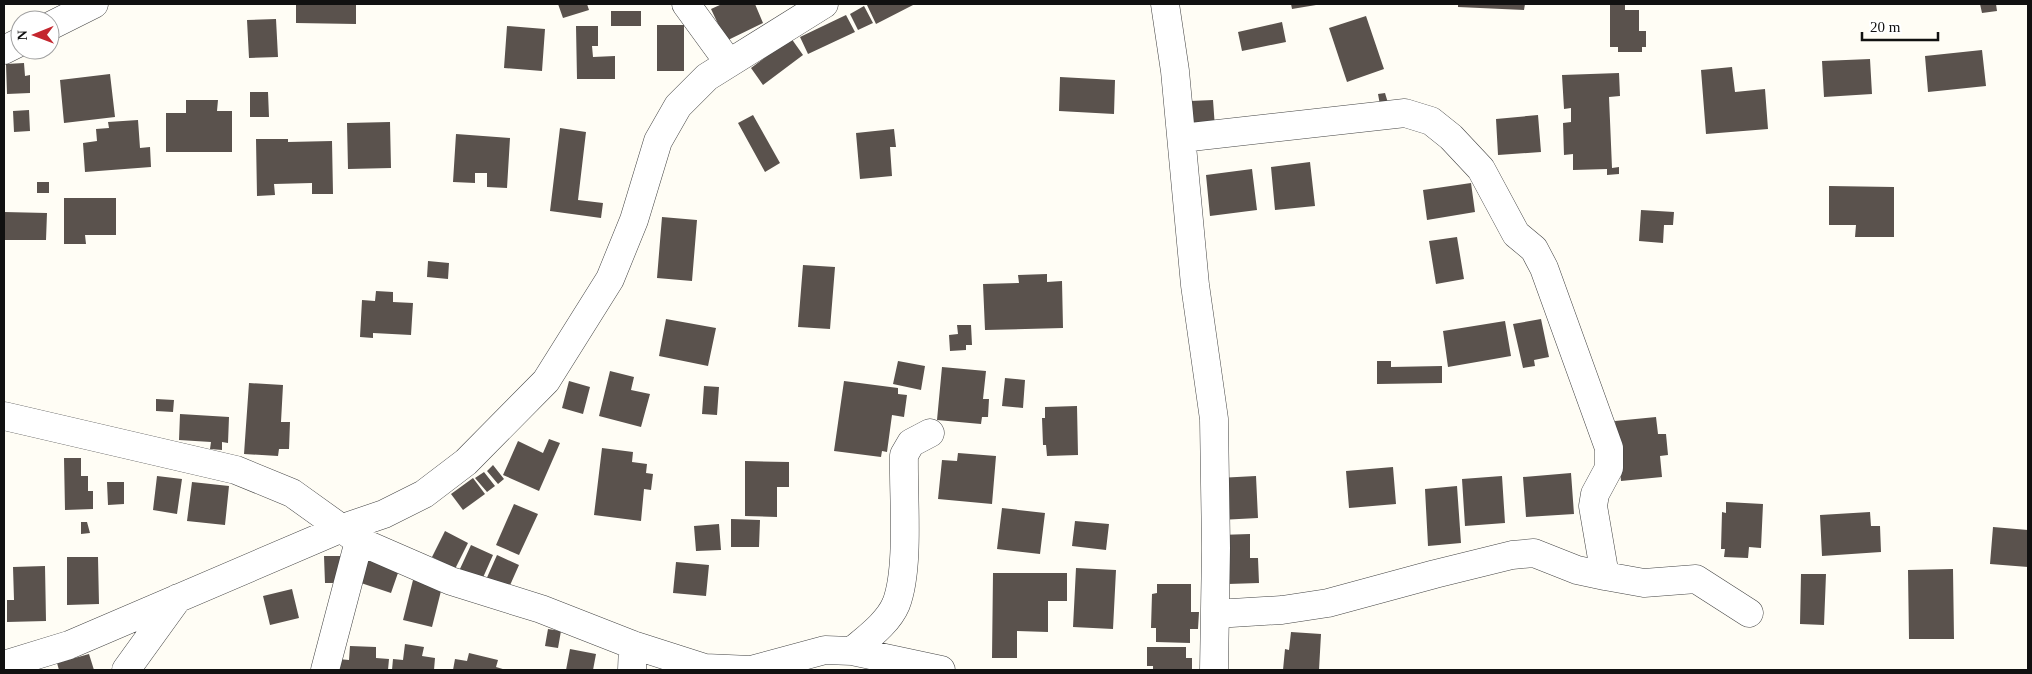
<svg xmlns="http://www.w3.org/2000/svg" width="2032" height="674" viewBox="0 0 2032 674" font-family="Georgia,serif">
  <rect width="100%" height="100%" fill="#fffdf5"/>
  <!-- building -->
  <path fill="#5a524d" d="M 296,4 L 356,4 L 356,24 L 296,23 Z
    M 558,4 L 587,4 L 589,10 L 563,18 Z
    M 722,4 L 755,4 L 763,23 L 726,41 L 711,9 Z
    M 869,4 L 915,4 L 876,24 L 867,5 Z
    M 1291,4 L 1316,4 L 1316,5 L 1292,9 Z
    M 1458,4 L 1525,4 L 1524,10 L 1458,7 Z
    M 1610,4 L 1625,4 L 1625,10 L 1639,10 L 1639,31 L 1646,31 L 1646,47 L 1642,47 L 1642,52 L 1618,52 L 1618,47 L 1610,47 Z
    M 1980,4 L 1996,4 L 1997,11 L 1982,13 Z
    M 864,6 L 873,23 L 858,30 L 850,14 Z
    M 611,11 L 641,11 L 641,26 L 611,26 Z
    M 846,15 L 855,32 L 808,54 L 800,37 Z
    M 1366,16 L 1384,69 L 1347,82 L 1329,28 Z
    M 276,19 L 278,57 L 249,58 L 247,20 Z
    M 1282,22 L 1286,42 L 1242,51 L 1238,32 Z
    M 657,25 L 684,25 L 684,71 L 657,71 Z
    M 507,26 L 545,29 L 542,71 L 504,68 Z
    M 576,26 L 598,26 L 598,46 L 592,46 L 593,57 L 615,56 L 615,79 L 577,79 Z
    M 791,38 L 803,55 L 763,85 L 751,68 Z
    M 1982,50 L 1986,86 L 1928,92 L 1925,56 Z
    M 1870,59 L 1872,94 L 1824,97 L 1822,61 Z
    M 24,63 L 25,76 L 30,75 L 30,93 L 7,94 L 6,64 Z
    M 1732,67 L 1735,92 L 1765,89 L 1768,129 L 1706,134 L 1701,70 Z
    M 1619,73 L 1620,96 L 1609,97 L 1612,168 L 1619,167 L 1619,174 L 1607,175 L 1607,169 L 1573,170 L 1573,154 L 1564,155 L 1563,123 L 1571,122 L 1571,108 L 1564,109 L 1562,75 Z
    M 110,74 L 115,117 L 64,123 L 60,80 Z
    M 1060,77 L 1115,80 L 1114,114 L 1059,111 Z
    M 250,92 L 268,92 L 269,117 L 250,117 Z
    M 1385,93 L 1388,103 L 1380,105 L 1378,94 Z
    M 186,100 L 218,100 L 217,111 L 232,111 L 232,152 L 166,152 L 166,113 L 186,113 Z
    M 1213,100 L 1215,128 L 1191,130 L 1190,101 Z
    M 29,110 L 30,131 L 14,132 L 13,111 Z
    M 753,115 L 780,163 L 765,172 L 738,123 Z
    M 1538,115 L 1541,152 L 1498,155 L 1496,119 Z
    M 138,120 L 140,148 L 150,147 L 151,167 L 85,172 L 83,143 L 97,141 L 96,129 L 109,128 L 108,122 Z
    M 390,122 L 391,168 L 348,169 L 347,123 Z
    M 560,128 L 586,132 L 578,200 L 603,203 L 601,218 L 550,211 Z
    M 894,129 L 896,147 L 890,147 L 892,176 L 860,179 L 856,133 Z
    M 456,134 L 510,138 L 507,188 L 487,187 L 487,173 L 475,173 L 475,183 L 453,182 Z
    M 256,139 L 288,139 L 288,142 L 332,141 L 333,194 L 312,194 L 312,183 L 274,184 L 275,195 L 257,196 Z
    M 1310,162 L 1315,206 L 1275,210 L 1271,167 Z
    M 1252,169 L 1257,210 L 1210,216 L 1206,175 Z
    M 37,182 L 49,182 L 49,193 L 37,193 Z
    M 1471,183 L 1475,212 L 1427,220 L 1423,190 Z
    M 1829,186 L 1894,187 L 1894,237 L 1855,237 L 1856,225 L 1829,225 Z
    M 64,198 L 116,198 L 116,235 L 85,235 L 86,244 L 64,244 Z
    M 1641,210 L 1674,212 L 1673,225 L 1664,225 L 1663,243 L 1639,241 Z
    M 4,212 L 47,213 L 46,240 L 4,240 Z
    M 662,217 L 697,220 L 692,281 L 657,278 Z
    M 1457,237 L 1464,279 L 1436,284 L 1429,241 Z
    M 428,261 L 449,263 L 448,279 L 427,277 Z
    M 803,265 L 835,267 L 830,329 L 798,327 Z
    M 1047,274 L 1047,282 L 1062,281 L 1063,328 L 985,330 L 983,284 L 1019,283 L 1018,275 Z
    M 376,291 L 393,292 L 393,302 L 413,303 L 411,335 L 373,333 L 373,338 L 360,337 L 362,300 L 375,301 Z
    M 666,319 L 716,328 L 708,366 L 659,356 Z
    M 1541,319 L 1549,357 L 1534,360 L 1535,366 L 1523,368 L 1513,324 Z
    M 1505,321 L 1511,356 L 1448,367 L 1443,331 Z
    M 957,325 L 971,325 L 972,345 L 966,345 L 966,350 L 950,351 L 949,335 L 958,334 Z
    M 898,361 L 925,366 L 921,390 L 893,384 Z
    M 1377,361 L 1391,361 L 1391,367 L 1442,366 L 1442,383 L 1377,384 Z
    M 942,367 L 986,371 L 983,399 L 989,399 L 988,417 L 982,417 L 981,424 L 937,420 Z
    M 610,371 L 634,377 L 631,390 L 650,394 L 641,427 L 599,416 Z
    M 1005,378 L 1025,380 L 1023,408 L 1002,406 Z
    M 569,381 L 590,387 L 583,414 L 562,408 Z
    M 844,381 L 898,388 L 898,394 L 907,395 L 904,417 L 892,415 L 887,452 L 882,451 L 881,457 L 834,451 Z
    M 249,383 L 283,385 L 281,422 L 290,422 L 289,449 L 279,449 L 278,456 L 244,454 Z
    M 704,386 L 719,387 L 717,415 L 702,414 Z
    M 156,399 L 174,400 L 173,412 L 156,411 Z
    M 1077,406 L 1078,455 L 1047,456 L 1046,445 L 1043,445 L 1042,418 L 1045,418 L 1045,407 Z
    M 180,414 L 229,417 L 228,443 L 222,442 L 222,450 L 210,449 L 211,442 L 179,440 Z
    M 1656,417 L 1658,434 L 1666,434 L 1668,455 L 1660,456 L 1662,477 L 1621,481 L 1615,421 Z
    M 549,439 L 560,443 L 539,491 L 503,475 L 518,441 L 543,453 Z
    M 602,448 L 633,452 L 632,462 L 647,464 L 646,473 L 653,474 L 651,490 L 644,489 L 641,521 L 594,515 Z
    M 958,453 L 996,456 L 992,504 L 938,499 L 942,460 L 957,461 Z
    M 64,458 L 81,458 L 81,476 L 88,476 L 88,491 L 93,491 L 93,509 L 65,510 Z
    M 745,461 L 789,462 L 789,487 L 777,487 L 777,517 L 745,516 Z
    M 493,465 L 504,479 L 498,484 L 487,471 Z
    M 1393,467 L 1396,504 L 1349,508 L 1346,471 Z
    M 484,472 L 495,486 L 487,492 L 475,478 Z
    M 1571,473 L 1574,514 L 1526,517 L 1523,477 Z
    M 157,476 L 182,479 L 177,514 L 153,510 Z
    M 1256,476 L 1258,518 L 1220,520 L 1218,478 Z
    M 1502,476 L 1505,523 L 1465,526 L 1462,479 Z
    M 473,478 L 485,494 L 463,510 L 451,494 Z
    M 107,482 L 124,482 L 124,504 L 108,505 Z
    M 192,482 L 229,486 L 225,525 L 187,521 Z
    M 1457,486 L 1461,543 L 1428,546 L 1425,489 Z
    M 1726,502 L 1763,504 L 1761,548 L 1749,547 L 1748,558 L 1724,557 L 1725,549 L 1721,549 L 1722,512 L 1726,513 Z
    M 514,504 L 538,514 L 519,555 L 496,545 Z
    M 1002,508 L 1045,513 L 1040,554 L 997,549 Z
    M 1870,512 L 1871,526 L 1880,526 L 1881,552 L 1822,556 L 1820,515 Z
    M 731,519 L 760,520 L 759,547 L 731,547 Z
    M 1075,521 L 1109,524 L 1106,550 L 1072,546 Z
    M 81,522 L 87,522 L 90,533 L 81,534 Z
    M 719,524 L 721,550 L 696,551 L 694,526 Z
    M 1993,527 L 2028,530 L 2028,567 L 1990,564 Z
    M 445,531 L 468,543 L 455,569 L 432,557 Z
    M 1250,534 L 1250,558 L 1258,558 L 1259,583 L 1228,584 L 1219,535 Z
    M 471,545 L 493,555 L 481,582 L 459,571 Z
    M 364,552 L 399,570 L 391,593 L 355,581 Z
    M 497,555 L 519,565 L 507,592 L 485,582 Z
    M 324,556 L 340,556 L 341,583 L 325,583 Z
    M 67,557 L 98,557 L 99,604 L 67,605 Z
    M 676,562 L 709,565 L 706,596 L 673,593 Z
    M 45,566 L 46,621 L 7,622 L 7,600 L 14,600 L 13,567 Z
    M 1076,568 L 1116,570 L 1113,629 L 1073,627 Z
    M 1953,569 L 1954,639 L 1909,639 L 1908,570 Z
    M 993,573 L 1067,573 L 1067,601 L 1048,601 L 1048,632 L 1017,631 L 1017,658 L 992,658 Z
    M 1801,574 L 1826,574 L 1824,625 L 1800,624 Z
    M 413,580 L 442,587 L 432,627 L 403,620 Z
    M 1157,584 L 1191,584 L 1191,612 L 1199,612 L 1198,629 L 1190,629 L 1190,643 L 1156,642 L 1156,628 L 1151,628 L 1152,594 L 1157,593 Z
    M 292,589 L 299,618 L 270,625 L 263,596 Z
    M 548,629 L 561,631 L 558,648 L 545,646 Z
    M 1291,632 L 1321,634 L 1319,670 L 1283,670 L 1285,649 L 1289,650 Z
    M 405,644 L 424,647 L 422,656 L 435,658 L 434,670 L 392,670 L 393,659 L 403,660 Z
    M 350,646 L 376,647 L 376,658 L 389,659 L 388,670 L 337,670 L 338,659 L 349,660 Z
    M 1147,647 L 1186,647 L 1186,658 L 1192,658 L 1192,670 L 1153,670 L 1153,666 L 1147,666 Z
    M 570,649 L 596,654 L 593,670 L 566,670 Z
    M 469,653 L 498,660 L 496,667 L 506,670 L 453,670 L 455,659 L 467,661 Z
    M 89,654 L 94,670 L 59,670 L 57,663 Z"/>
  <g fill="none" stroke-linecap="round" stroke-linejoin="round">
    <defs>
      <path id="minor" d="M 686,4 L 729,63
        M 1165,4 L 1175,71 L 1195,285 L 1214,419 L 1216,548 L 1214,670
        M 50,26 L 94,4
        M 4,50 L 20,42
        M 1182,138 L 1405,113 L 1431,121 L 1451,137 L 1481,169 L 1516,234 L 1534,249 L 1544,268 L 1609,448 L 1609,468 L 1595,494 L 1593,506 L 1605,576 L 1577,570 L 1534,553 L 1512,555 L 1435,574 L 1328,603 L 1282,610 L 1215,614
        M 4,416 L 236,470 L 292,493 L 359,541 L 451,581 L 541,609 L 633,645 L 705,668 L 751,670 L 825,650 L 852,651 L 941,670
        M 1605,576 L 1644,583 L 1696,579 L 1749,613
        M 852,651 C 867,638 888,623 896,604 C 910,568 903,496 904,455 L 911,443 L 930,433
        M 4,665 L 69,645 L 340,529 L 384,514 L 424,494 L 466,462 L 546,381 L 610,279 L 634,220 L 658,141 L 678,106 L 707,77 L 824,4
        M 126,670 L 178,598
        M 325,670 L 359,541
        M 632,670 L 633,645"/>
    </defs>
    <!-- minor casing -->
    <use href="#minor" stroke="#444" stroke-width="29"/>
    <!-- minor -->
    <use href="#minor" stroke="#fff" stroke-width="28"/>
  </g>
  <!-- border -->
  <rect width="2032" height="674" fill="none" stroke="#111111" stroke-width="10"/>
  <!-- north arrow -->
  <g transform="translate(35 35) rotate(269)"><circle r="24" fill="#ffffff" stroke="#a0a0a0"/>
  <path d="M0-4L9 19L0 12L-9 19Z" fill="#c4262e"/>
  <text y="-8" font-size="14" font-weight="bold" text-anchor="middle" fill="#111111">N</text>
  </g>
  <!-- scale -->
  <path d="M1862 32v8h76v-8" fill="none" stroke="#111111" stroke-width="2.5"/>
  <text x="1870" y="32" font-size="15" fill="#111111" stroke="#ffffff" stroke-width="4" paint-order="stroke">20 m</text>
</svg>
